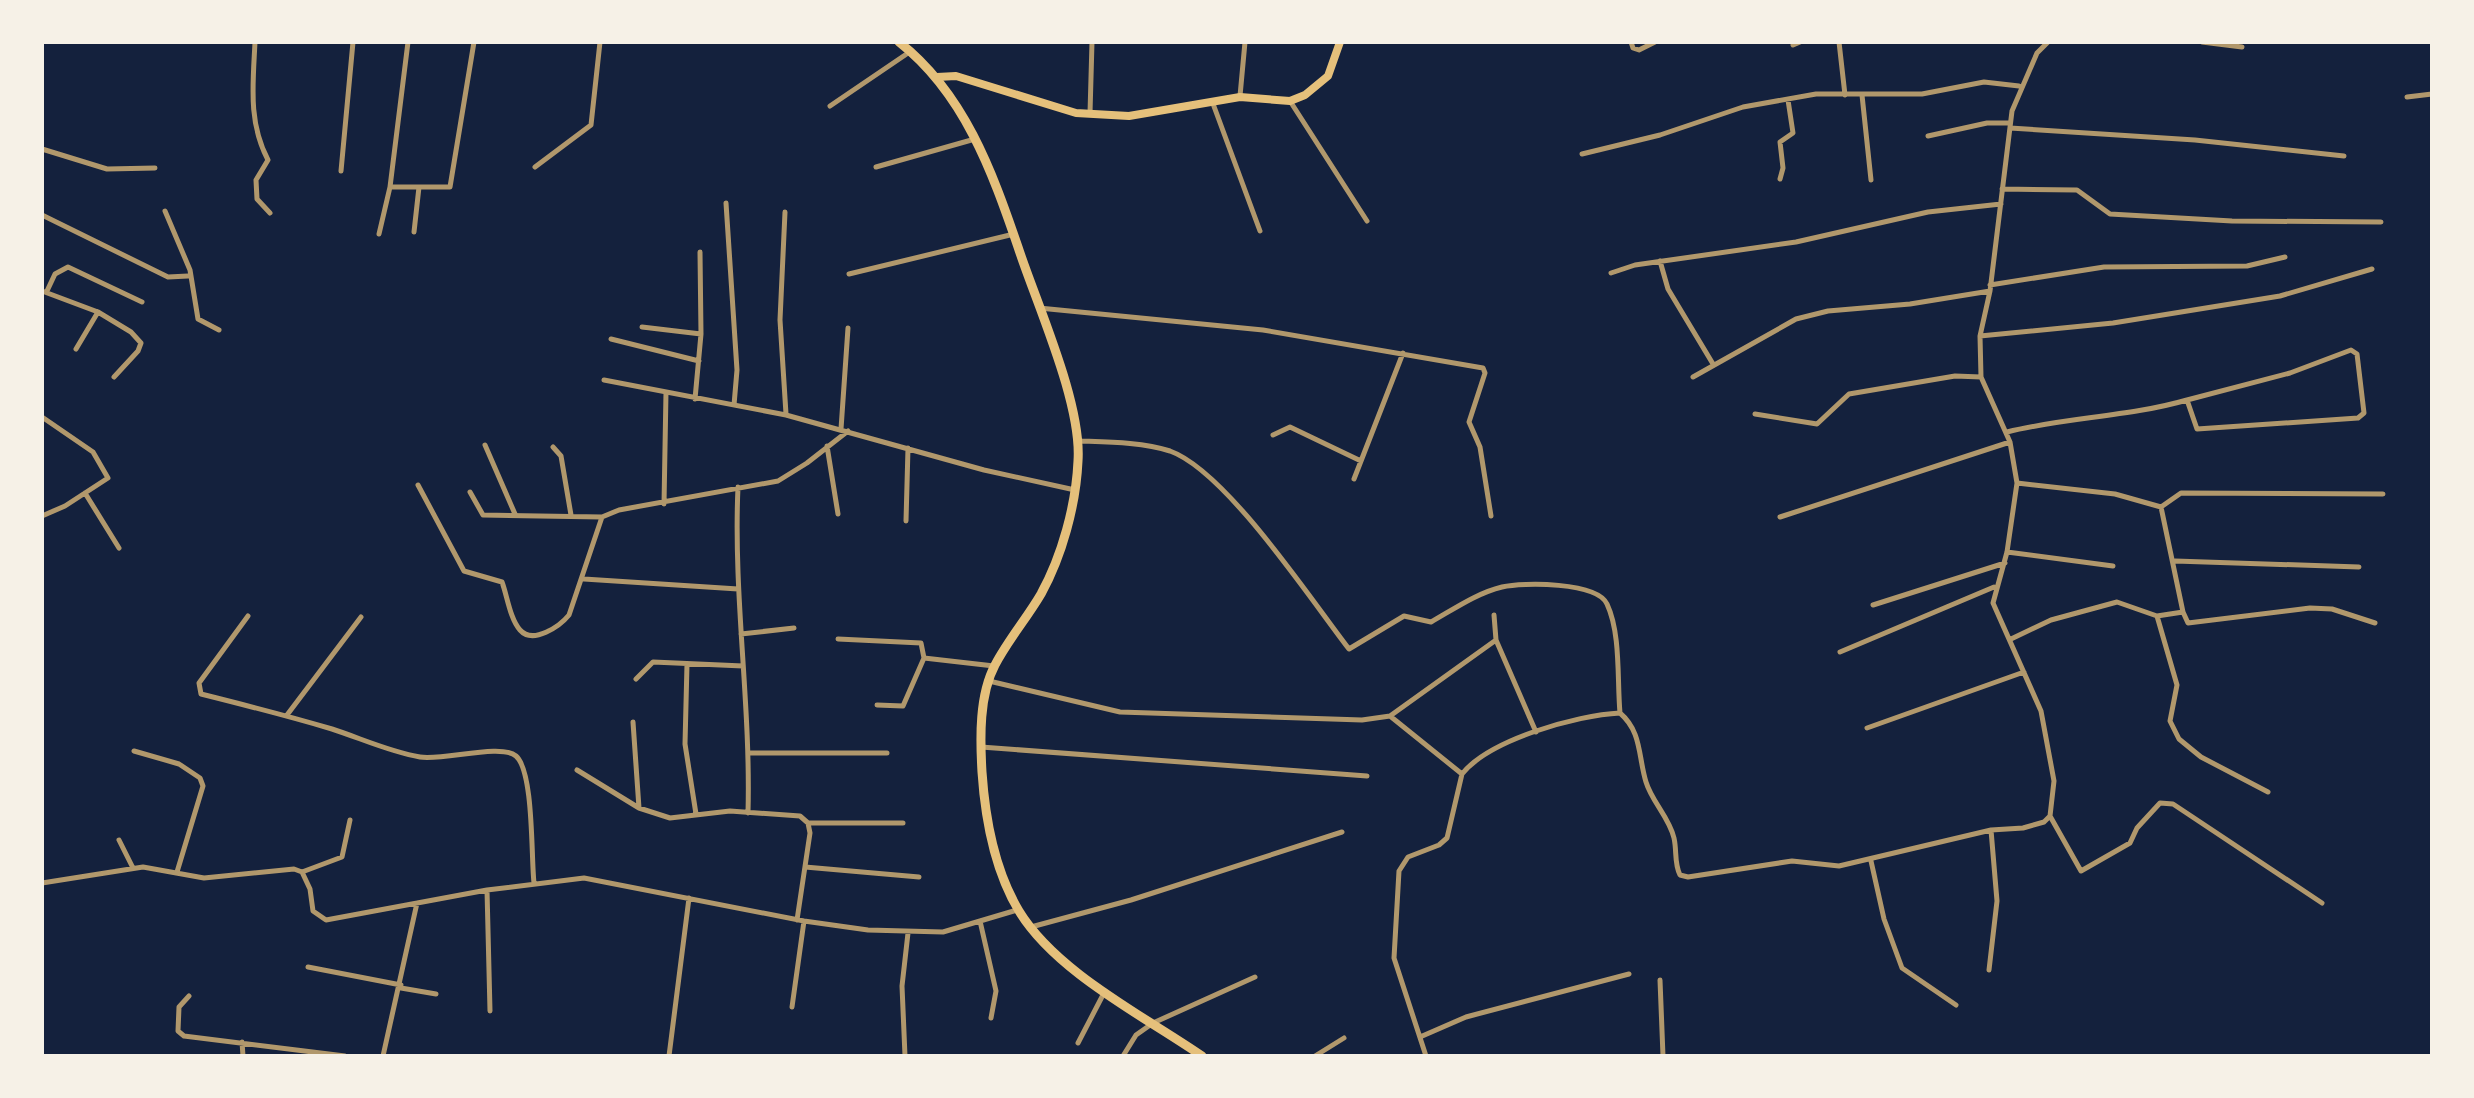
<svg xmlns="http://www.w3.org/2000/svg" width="2474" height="1098" viewBox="0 0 2474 1098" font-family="'DejaVu Sans',sans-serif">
  <rect width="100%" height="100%" fill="#14213d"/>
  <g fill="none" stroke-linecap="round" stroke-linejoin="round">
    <!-- minor -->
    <path stroke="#b1986c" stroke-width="5" d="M 255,42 C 253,84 248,122 268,160 L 256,180 L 257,199 L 270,213
      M 408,42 L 390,187 L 450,187 L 474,42
      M 1631,42 L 1633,48 L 1639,50 L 1655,42
      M 1839,42 L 1845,95
      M 2202,42 L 2242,47
      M 1793,45 L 1800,42
      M 1862,95 L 1871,180
      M 1240,96 L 1245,42
      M 2407,97 L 2432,94
      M 1212,101 L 1260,231
      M 1290,101 L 1367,221
      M 830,106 L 911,51
      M 1090,113 L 1092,42
      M 2010,128 L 2195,140 L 2344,156
      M 1928,136 L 1987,123 L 2010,123
      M 42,149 L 107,169 L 155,168
      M 1582,154 L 1660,135 L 1743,107 L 1816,94 L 1922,94 L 1984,82 L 2019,86
      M 535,167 L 591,125 L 600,42
      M 876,167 L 975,139
      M 341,171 L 353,42
      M 1780,179 L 1783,168 L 1780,142 L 1793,133 L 1788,100
      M 2002,189 L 2077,190 L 2110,214 L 2232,221 L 2381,222
      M 726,203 L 737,370 L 734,405
      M 165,211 L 190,270 L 198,319 L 219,330
      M 785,212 L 780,320 L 786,414
      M 42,215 L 168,277 L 188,276
      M 414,232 L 419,187
      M 379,234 L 390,187
      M 1660,261 L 1668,289 L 1713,364
      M 1611,273 L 1635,265 L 1796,242 L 1928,212 L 2001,204
      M 849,274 L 1014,234
      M 1990,285 L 2104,267 L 2247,266 L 2285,257
      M 42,291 L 98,312 L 131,332 L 141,343 L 138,351 L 114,377
      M 47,291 L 55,274 L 68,267 L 142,302
      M 1039,308 L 1263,330 L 1483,368 L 1485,373 L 1469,422 L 1480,447 L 1491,516
      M 642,327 L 701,334
      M 1980,336 L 2113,323 L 2280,296 L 2372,269
      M 611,339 L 699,361
      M 76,349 L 98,312
      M 1693,377 L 1796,319 L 1828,311 L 1910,304 L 1990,291
      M 604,380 L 786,415 L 984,470 L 1075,490
      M 695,399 L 701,334 L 700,252
      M 1755,414 L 1817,424 L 1849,394 L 1955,376 L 1981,377
      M 42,417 L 93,452 L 108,478 L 65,506 L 42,516
      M 841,429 L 848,328
      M 2007,432 C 2067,417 2128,417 2187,400 L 2197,429 L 2358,418 L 2364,413 L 2357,354 L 2351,350 L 2290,373 L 2187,400
      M 1273,435 L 1290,427 L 1361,461
      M 1079,441 C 1107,442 1142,442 1170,451 C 1226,471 1311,600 1349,649 L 1404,616 L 1431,622 C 1454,609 1477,593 1502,587 C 1523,582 1597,582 1607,604 C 1621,634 1617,680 1620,713
      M 485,445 L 515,514
      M 827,446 L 838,514
      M 553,447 L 561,456 L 571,515
      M 1354,479 L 1403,353
      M 418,485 L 464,571 L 502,582 C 507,595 510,619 520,630 C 533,645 560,626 569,615 L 602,517
      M 738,487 C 733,596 751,704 748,813
      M 470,492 L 483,515 L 602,517 L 619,510 L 778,481 L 807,463 L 848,431
      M 85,493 L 119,548
      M 664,504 L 666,392
      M 2161,507 L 2181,493 L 2383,494
      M 1780,517 L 2010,442
      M 906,521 L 908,448
      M 2007,552 L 2113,566
      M 2175,561 L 2359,567
      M 584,579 L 738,589
      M 1873,605 L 2005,563
      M 2183,612 L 2188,623 L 2310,608 L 2332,609 L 2375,623
      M 1494,615 L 1496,640 L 1536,732
      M 248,616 L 199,683 L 201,694 C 245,705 288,716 332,729 C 360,738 390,752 420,757 C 443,761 501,743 516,756 C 534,772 531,858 534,883
      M 2157,616 L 2177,685 L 2170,721 L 2179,739 L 2201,757 L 2268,792
      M 741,634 L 794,628
      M 838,639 L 921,643 L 924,658 L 994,666
      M 2011,639 L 2051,620 L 2117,602 L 2157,616 L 2183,612 L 2161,507 L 2115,494 L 2017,483
      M 1840,652 L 1994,587
      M 687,664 L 685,744 L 696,814
      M 636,679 L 653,662 L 743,666
      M 989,681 L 1120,712 L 1362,720 L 1390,716 L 1462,774 C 1489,740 1576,715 1620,713 C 1642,732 1638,756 1646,782 C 1652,802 1669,817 1674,838 C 1677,851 1674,863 1680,875 L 1688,877 L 1792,861 L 1839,866 L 1991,830 L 2023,828 L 2044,822 L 2050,816 L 2054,781 L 2041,711 L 1993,603 L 2007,552 L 2017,483 L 2010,442 L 1981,377 L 1980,336 L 1990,291 L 2012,111 L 2037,53 L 2048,42
      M 877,705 L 903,706 L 924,658
      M 287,715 L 361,617
      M 1390,716 L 1496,640
      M 633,722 L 639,808
      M 1867,728 L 2024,672
      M 981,747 L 1367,776
      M 134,751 L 179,764 L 200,778 L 203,786 L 177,872
      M 750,753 L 887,753
      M 577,770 L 639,808 L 670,818 L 730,811 L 800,816 L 808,823 L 903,823
      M 2050,816 L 2081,871 L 2130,843 L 2137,828 L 2160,803 L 2173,804 L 2322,903
      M 119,840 L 133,868
      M 1871,861 L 1884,919 L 1902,968 L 1956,1005
      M 805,867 L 919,877
      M 302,872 L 342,857 L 350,820
      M 42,883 L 143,867 L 204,878 L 294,869 L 302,872 L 310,889 L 313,911 L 326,920 L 487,890 L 584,878 L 804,921 L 868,930 L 943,932 L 1017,910
      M 487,890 L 490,1011
      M 797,920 L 810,833 L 808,823
      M 980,921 L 996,991 L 991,1018
      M 1031,927 L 1131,900 L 1342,832
      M 308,967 L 401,985
      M 1989,970 L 1997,901 L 1991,830
      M 1660,980 L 1663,1056
      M 401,988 L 436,994
      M 189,996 L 179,1007 L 178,1031 L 184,1036 L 345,1056
      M 792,1007 L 804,921
      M 1420,1037 L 1466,1017 L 1629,974
      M 242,1042 L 243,1056
      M 1078,1043 L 1105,991
      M 383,1056 L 417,903
      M 669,1056 L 689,898
      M 905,1056 L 902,986 L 908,933
      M 1123,1056 L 1136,1035 L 1153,1023 L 1255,977
      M 1315,1056 L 1344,1038
      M 1426,1056 L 1394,958 L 1399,871 L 1408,857 L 1439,845 L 1447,838 L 1462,774"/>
    <!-- secondary -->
    <path stroke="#e5c07b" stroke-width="8" d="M 937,77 L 956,76 L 1076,113 L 1129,116 L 1240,97 L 1290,101 L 1305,95 L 1328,76 L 1340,42"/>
    <!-- primary -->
    <path stroke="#e5c07b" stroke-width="9" d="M 899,42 C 964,93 992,171 1018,247 C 1037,305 1082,403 1078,461 C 1076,505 1062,556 1041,594 C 1027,618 1008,640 995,665 C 979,695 980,738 982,772 C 985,817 995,871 1019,911 C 1056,972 1144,1016 1202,1056"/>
  </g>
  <!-- border -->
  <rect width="2474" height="1098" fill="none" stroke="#f6f1e7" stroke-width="88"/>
</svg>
